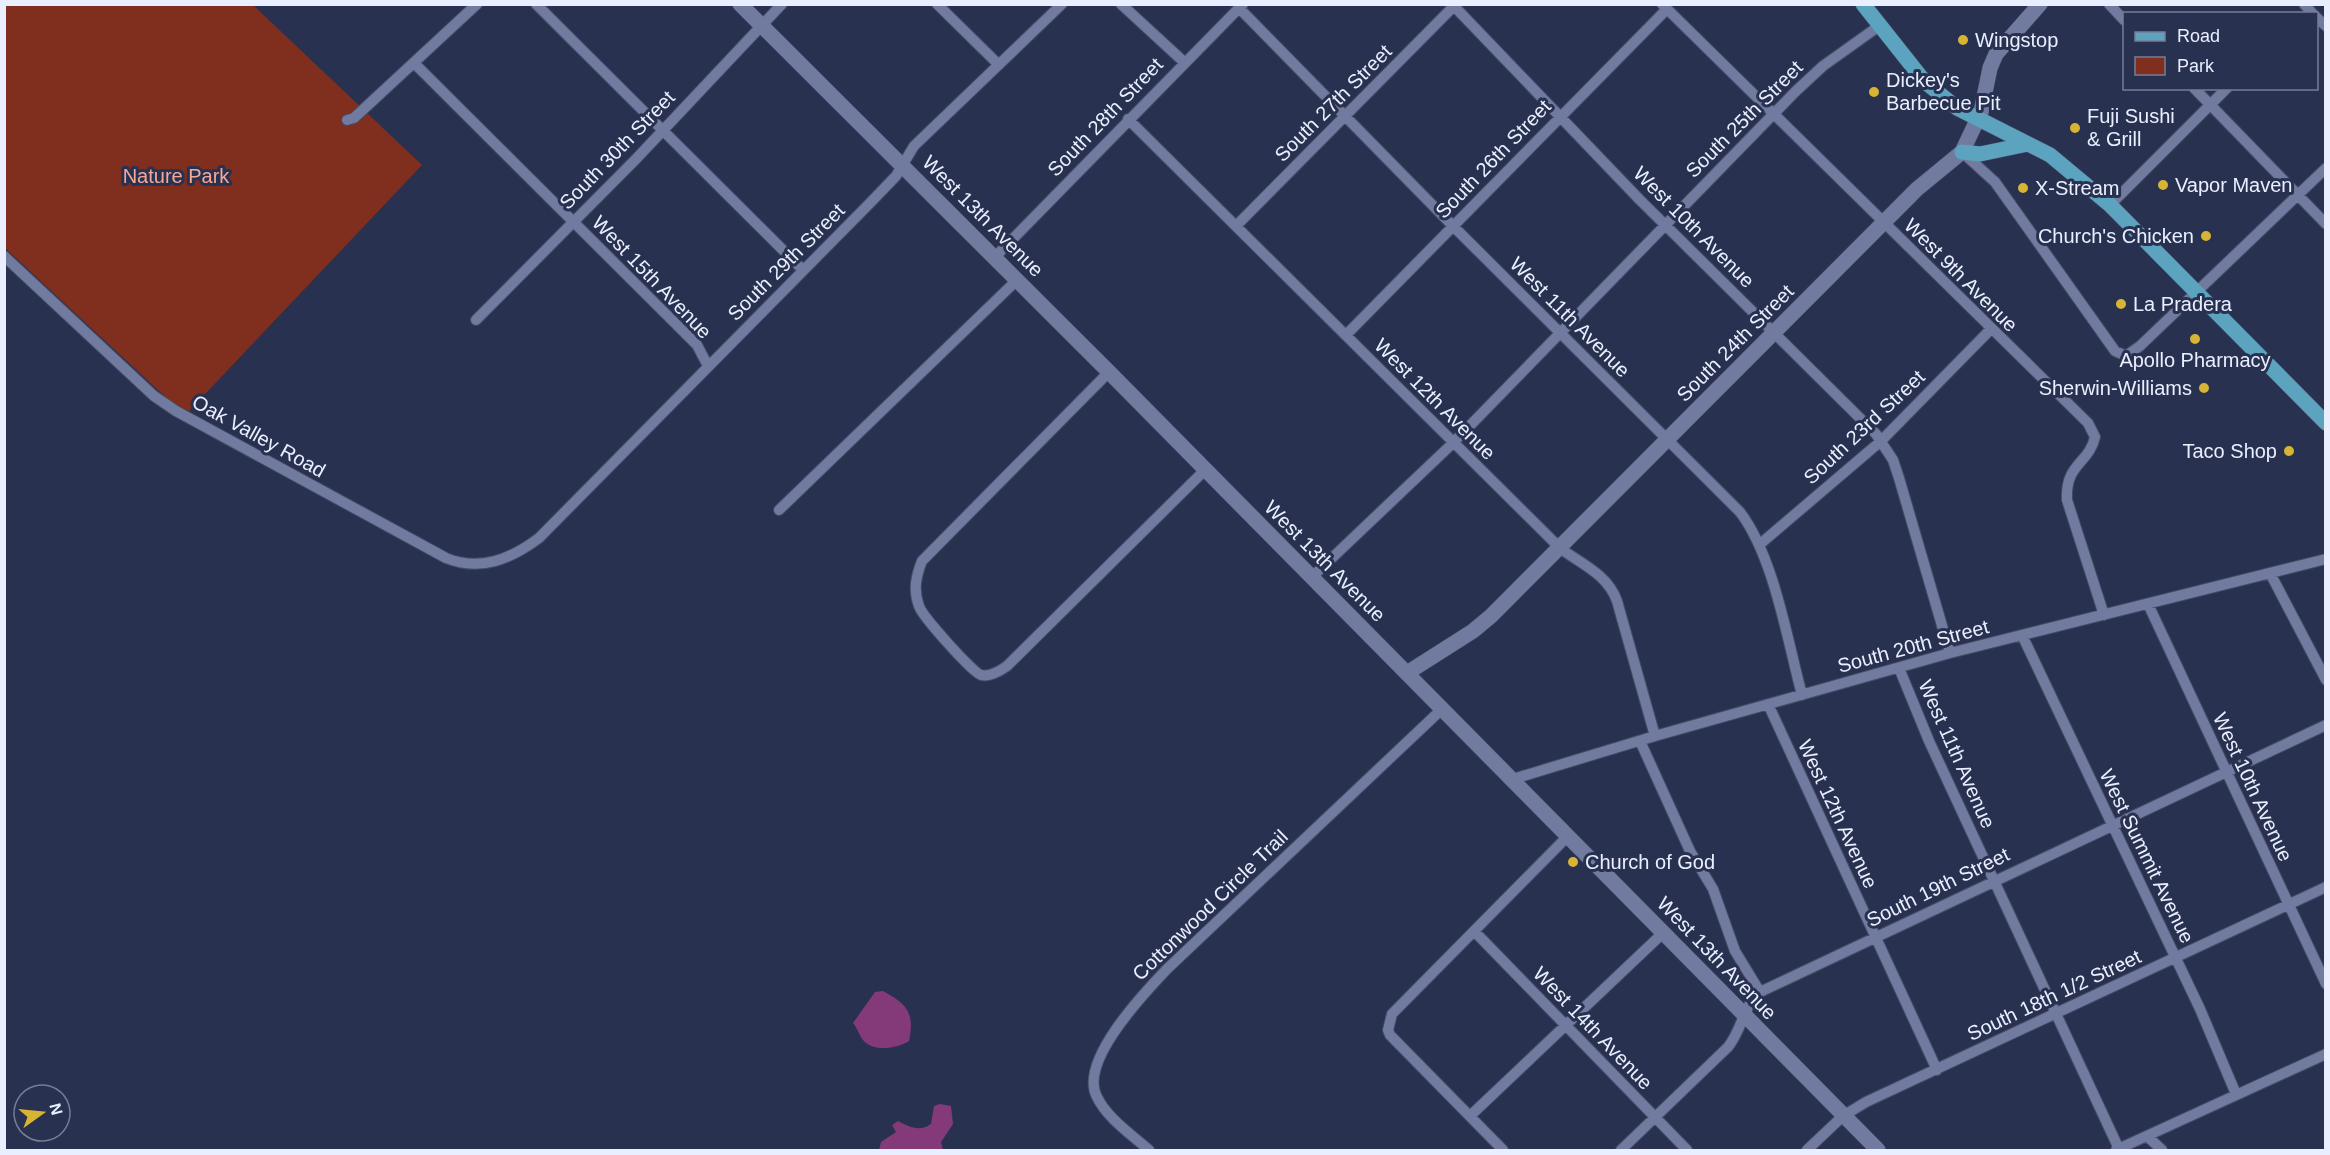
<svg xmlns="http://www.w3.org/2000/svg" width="2330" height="1155" viewBox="0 0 2330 1155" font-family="Helvetica,sans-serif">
  <rect width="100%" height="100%" fill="#293150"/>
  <!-- green -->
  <path fill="#802e1e" d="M 4,5 L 253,5 L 422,165 L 189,411 L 172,403 L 5,248 Z"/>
  <!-- water -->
  <path fill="#843a79" d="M 883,991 C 907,1004 915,1013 909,1041 C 898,1048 874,1053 863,1040 C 859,1035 858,1029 853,1023 L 875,992 Z
    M 940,1104 L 951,1106 L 953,1124 L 941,1142 L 943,1150 L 879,1150 L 881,1142 L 896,1132 L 892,1125 L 898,1121 C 910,1127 919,1132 931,1124 L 934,1106 Z"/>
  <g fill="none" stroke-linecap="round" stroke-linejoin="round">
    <defs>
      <path id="street" d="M 536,4 L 803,270
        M 937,4 L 998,64
        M 1121,4 L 1184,62
        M 1452,4 L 1640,200 L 1876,434 L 1893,460 L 1899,478 L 1950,653
        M 1662,4 L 2088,423 L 2095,437 C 2089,464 2065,463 2067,500 L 2104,615
        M 2109,4 L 2124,20
        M 2304,4 L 2313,14
        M 1239,8 L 1453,226 L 1740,512 C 1774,557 1787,639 1802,695
        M 2316,17 L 2326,26
        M 414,63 L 697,345 L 708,366
        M 2194,88 L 2326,224
        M 1128,119 L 1561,549 C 1582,564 1608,575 1617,601 L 1655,736
        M 347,120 L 354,118 L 477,4
        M 1962,152 L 1995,182 L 2115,351 L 2126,356 L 2140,346 L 2326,168
        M 2110,205 L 2227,88
        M 1236,226 L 1456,4
        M 4,256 L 154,396 L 176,411 L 446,558 C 480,572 511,559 539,538 L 870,203 L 896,176 L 914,146 L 1062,4
        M 995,257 L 1243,4
        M 476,320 L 636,159 L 782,4
        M 1346,335 L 1667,9
        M 1109,372 L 922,561 C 916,576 913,590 919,606 C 922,616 973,673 981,675 C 990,677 1000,671 1007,666 L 1205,470
        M 779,510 L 1017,280
        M 1759,545 L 1881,441 L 1990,330
        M 2270,573 L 2326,680
        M 1312,577 L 1453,443 L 1796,91 L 1823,66 L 1879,26
        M 2148,604 L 2326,984
        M 2022,635 L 2200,1009 L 2236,1094
        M 1899,668 L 1929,741 L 2119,1149
        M 1768,704 L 1937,1070
        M 1640,741 L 1690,851 L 1713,889 L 1735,951 L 1760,992
        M 1513,779 L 1655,736 L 1950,653 L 2326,559
        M 1474,931 L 1687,1150
        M 1470,1116 L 1663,933
        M 2147,1136 L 2162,1150
        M 1149,1150 C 1132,1135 1107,1118 1097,1097 C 1078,1062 1144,993 1167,969 L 1442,709
        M 1503,1150 L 1390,1035 L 1388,1030 L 1392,1014 L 1568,836
        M 1621,1150 L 1728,1047 C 1742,1030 1744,1004 1760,992 L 2326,725
        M 1807,1150 L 1843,1116 L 1866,1102 L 2326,887
        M 2116,1150 L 2326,1054"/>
      <path id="secondary" d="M 740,4 L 1109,372 L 1878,1150
        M 1407,673 L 1473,631 L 1491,616 L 1917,189 L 1962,152 L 1981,112 L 1990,68 L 1996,54 L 2040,4"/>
      <path id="primary" d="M 1863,4 L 1924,81 L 1957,108 L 2050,155 L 2110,205 L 2326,423
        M 1962,152 L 1980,154 L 2028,144"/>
    </defs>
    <!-- street casing -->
    <use href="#street" stroke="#464c65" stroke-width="12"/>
    <!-- secondary casing -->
    <use href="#secondary" stroke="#464c65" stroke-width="16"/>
    <!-- primary casing -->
    <use href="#primary" stroke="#464c65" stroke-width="16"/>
    <!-- street -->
    <use href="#street" stroke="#717b9f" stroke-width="10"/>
    <!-- secondary -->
    <use href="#secondary" stroke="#717b9f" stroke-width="15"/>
    <!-- primary -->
    <use href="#primary" stroke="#5ba3be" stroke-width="15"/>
  </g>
  <!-- markers -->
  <g fill="#d7b434" stroke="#293150" stroke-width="2">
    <circle cx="1963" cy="40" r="6"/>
    <circle cx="1874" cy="92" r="6"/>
    <circle cx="2075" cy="128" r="6"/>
    <circle cx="2163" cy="185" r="6"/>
    <circle cx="2023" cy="188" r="6"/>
    <circle cx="2206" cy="236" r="6"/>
    <circle cx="2121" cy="304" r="6"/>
    <circle cx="2195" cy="339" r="6"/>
    <circle cx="2204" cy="388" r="6"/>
    <circle cx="2289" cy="451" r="6"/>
    <circle cx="1573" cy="862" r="6"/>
  </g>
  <g text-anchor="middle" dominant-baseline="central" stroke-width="6" stroke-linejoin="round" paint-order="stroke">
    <!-- poi labels -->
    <g font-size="20" fill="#eaefff" stroke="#293150" text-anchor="start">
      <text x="1975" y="40">Wingstop</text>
      <text x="1886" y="80">Dickey's<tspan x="1886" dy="23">Barbecue Pit</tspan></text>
      <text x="2087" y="116">Fuji Sushi<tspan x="2087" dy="23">&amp; Grill</tspan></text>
      <text x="2175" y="185">Vapor Maven</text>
      <text x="2035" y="188">X-Stream</text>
      <text x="2194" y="236" text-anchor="end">Church's Chicken</text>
      <text x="2133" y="304">La Pradera</text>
      <text x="2195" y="360" text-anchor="middle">Apollo Pharmacy</text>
      <text x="2192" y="388" text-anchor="end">Sherwin-Williams</text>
      <text x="2277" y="451" text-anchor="end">Taco Shop</text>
      <text x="1585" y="862">Church of God</text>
    </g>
    <!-- street labels -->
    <g font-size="20" fill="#eaefff" stroke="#293150">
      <text transform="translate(1333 103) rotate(-45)">South 27th Street</text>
      <text transform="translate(1105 117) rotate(-46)">South 28th Street</text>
      <text transform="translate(1744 119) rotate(-45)">South 25th Street</text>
      <text transform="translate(617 150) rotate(-46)">South 30th Street</text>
      <text transform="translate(1493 159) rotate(-46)">South 26th Street</text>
      <text transform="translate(983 216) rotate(45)">West 13th Avenue</text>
      <text transform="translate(1694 227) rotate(45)">West 10th Avenue</text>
      <text transform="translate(786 262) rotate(-45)">South 29th Street</text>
      <text transform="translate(1961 275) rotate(45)">West 9th Avenue</text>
      <text transform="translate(652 277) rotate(46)">West 15th Avenue</text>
      <text transform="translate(1570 317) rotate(45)">West 11th Avenue</text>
      <text transform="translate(1735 343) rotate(-45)">South 24th Street</text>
      <text transform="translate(1435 399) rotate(45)">West 12th Avenue</text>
      <text transform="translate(1864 427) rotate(-43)">South 23rd Street</text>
      <text transform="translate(259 436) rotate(29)">Oak Valley Road</text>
      <text transform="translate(1325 561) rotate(45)">West 13th Avenue</text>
      <text transform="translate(1913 646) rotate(-15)">South 20th Street</text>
      <text transform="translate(1957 754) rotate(66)">West 11th Avenue</text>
      <text transform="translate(2253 787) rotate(65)">West 10th Avenue</text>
      <text transform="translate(1838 814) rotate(65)">West 12th Avenue</text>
      <text transform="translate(2147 856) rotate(64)">West Summit Avenue</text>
      <text transform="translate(1938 887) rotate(-26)">South 19th Street</text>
      <text transform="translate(1210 905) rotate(-44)">Cottonwood Circle Trail</text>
      <text transform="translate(1717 958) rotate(46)">West 13th Avenue</text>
      <text transform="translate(2054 995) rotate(-25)">South 18th 1/2 Street</text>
      <text transform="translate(1593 1028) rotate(46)">West 14th Avenue</text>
    </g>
    <!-- park labels -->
    <g font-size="20" fill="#f6a896" stroke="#293150">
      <text x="176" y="176">Nature Park</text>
    </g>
  </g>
  <!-- border -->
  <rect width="2330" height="1155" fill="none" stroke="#eaefff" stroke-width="12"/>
  <!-- legend -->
  <rect x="2123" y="12" width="195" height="78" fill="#293150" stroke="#767d96" stroke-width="1.5"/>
  <rect x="2135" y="32" width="30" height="9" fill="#5ba3be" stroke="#767d96" stroke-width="1.5"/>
  <text x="2177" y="42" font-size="18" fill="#eaefff">Road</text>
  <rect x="2135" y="57" width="30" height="18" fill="#802e1e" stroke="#767d96" stroke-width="1.5"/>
  <text x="2177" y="72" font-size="18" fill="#eaefff">Park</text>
  <!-- north arrow -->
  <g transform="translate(42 1113) rotate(75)"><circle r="28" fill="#293150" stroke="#767d96" stroke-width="1.5"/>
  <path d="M0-4.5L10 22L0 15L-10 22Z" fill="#d7b434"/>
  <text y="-9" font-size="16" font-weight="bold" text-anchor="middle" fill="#eaefff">N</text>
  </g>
</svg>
